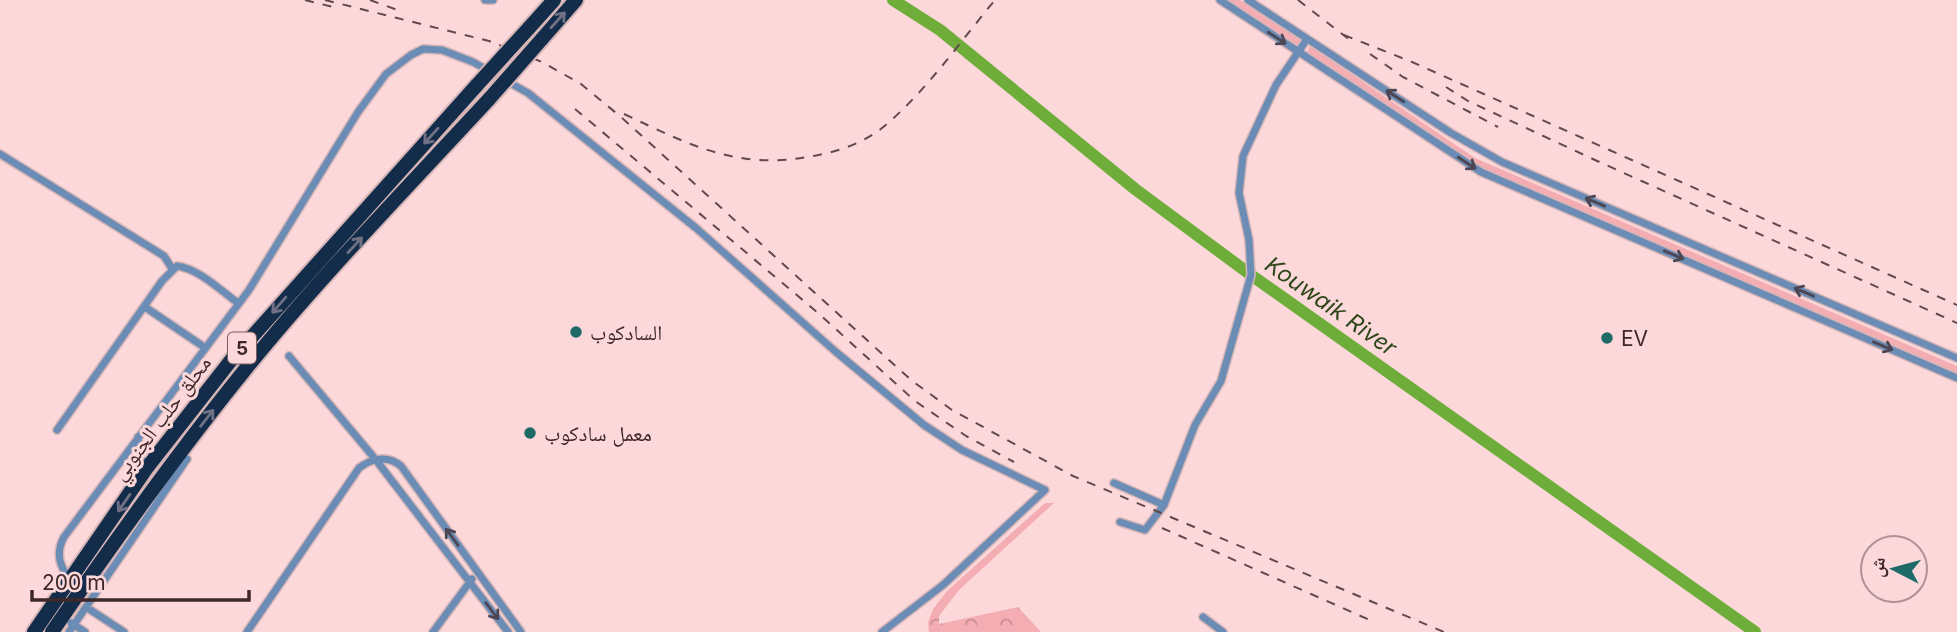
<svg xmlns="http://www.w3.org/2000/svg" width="1957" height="632" viewBox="0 0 1957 632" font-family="Inter,'Noto Naskh Arabic',sans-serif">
  <defs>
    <pattern id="forest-crowns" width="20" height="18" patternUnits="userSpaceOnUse" patternTransform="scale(1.75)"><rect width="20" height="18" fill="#f3adb3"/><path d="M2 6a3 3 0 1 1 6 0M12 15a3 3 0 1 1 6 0" fill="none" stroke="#c68d92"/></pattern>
  </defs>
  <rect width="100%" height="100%" fill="#fcd8da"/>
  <!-- grass -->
  <path fill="#f3adb3" d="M 1228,0 L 1240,0 L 1302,41 L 1298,47 Z
    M 1310,46 L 1475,158 L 1957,366 L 1957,373 L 1492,173 L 1443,145 L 1307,52 Z"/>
  <!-- forest -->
  <path fill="url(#forest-crowns)" d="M 1045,503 L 1054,503 L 959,590 L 939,616 L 939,624 L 1018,607 L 1041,632 L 929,632 L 928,623 L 933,609 L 947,591 Z"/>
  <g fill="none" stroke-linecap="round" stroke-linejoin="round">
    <!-- river -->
    <path stroke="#6fad3a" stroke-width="12" d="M 893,0 L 940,30 L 1135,189 L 1251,275 L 1755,632"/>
    <defs>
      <path id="street" d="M 485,0 L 493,0
        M 1220,0 L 1481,172 L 1957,378
        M 1248,0 L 1451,133 L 1502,162 L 1957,358
        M 0,154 L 164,256 L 173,270
        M 145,307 L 204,347
        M 289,356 L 376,460 L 508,632
        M 57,430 L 162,281 L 177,266 C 199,269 220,290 238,303
        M 138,437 L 139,455 L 146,468
        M 1114,483 L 1164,505
        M 1120,522 L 1145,530 L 1164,505 L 1195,425 L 1221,381 L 1251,275 L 1249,240 L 1239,193 L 1243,156 L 1276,85 L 1307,39
        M 70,581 C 60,566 55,554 64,537 L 249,290 L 358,112 L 386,74 L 411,55 L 423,49 L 442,50 L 473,62 L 528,93 L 696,228 L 836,352 L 924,425 L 962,450 L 1045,490 L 943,585 L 882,632
        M 86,607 L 124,632
        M 1203,617 L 1223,632
        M 71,623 L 85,632
        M 69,632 L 187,459
        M 247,632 L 359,468 C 372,458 388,455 401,466 L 521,632
        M 433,632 L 472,579"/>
      <path id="highway" d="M 528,29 L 554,0
        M 541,40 L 576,0
        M 34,632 L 146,469 L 232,359 L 477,85
        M 52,632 C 113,543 176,455 244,371 C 321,276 407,188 490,98"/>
    </defs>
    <!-- street casing -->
    <use href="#street" stroke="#d6b5b7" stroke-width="10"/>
    <!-- highway casing -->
    <use href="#highway" stroke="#d6b5b7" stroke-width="18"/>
    <!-- street -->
    <use href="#street" stroke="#6b8cb5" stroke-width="7"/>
    <!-- highway -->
    <use href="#highway" stroke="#122c4a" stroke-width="14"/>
    <!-- rail -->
    <path stroke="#63494b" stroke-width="2" stroke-dasharray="9 9" stroke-linecap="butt" d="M 305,0 L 333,7
      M 325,0 L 489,41 L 542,62 L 581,84 L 621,117 L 911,380 L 952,410 L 1073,476 L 1444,632
      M 370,0 L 403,12
      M 1298,0 L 1350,40
      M 1344,35 L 1412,62 L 1957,305
      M 1370,54 L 1403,77 L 1498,127
      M 1446,87 L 1468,101 L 1595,160 L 1957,323
      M 575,109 L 817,312 L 915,401 L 966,436 L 1014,462
      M 624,114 C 690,145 738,171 813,156 C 836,152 862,144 882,128 C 925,93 959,43 995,0
      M 1162,528 L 1372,621"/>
    <defs>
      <path id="highway-bridge" d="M 477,85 L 528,29
        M 490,98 L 541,40"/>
    </defs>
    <!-- highway-bridge casing -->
    <use href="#highway-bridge" stroke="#d6b5b7" stroke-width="18" stroke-linecap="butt"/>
    <!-- highway-bridge -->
    <use href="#highway-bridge" stroke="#122c4a" stroke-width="14"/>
  </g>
  <!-- one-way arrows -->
  <defs><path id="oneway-shaft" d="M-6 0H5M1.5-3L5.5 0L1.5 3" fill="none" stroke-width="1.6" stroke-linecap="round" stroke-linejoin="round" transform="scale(1.75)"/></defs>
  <g stroke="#707184">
    <use href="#oneway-shaft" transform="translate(558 20) rotate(-48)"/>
    <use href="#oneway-shaft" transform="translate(431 136) rotate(132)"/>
    <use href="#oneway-shaft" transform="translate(355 245) rotate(-47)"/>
    <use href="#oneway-shaft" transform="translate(279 305) rotate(131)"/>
    <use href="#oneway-shaft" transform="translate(207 418) rotate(-52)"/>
    <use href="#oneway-shaft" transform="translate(124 503) rotate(125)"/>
  </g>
  <g stroke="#4c4654">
    <use href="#oneway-shaft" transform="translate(1277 38) rotate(33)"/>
    <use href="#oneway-shaft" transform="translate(1395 96) rotate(-147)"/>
    <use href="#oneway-shaft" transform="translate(1467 163) rotate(33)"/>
    <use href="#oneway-shaft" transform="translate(1595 202) rotate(-157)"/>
    <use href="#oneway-shaft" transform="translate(1674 255) rotate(23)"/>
    <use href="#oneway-shaft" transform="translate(1804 292) rotate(-157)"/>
    <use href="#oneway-shaft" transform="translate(1883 346) rotate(23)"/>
    <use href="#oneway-shaft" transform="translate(452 537) rotate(-126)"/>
    <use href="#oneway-shaft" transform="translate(492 611) rotate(53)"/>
  </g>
  <!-- markers -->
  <g fill="#1e6a69" stroke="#fcd8da" stroke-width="2.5">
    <circle cx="576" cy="332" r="7"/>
    <circle cx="1607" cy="338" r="7"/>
    <circle cx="530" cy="433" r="7"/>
  </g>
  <g text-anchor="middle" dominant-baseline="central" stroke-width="6" stroke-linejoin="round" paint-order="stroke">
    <!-- shield labels -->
    <rect fill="#fcd8da" stroke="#785d5f" stroke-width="2" x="228" y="332.5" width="28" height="31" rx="5"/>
    <g font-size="19" font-weight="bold" fill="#3f282a">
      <text x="242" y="348">5</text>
    </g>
    <!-- poi labels -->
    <g font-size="21" fill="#3f282a" stroke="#fcd8da" text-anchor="start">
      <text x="590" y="332">السادكوب</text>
      <text x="1621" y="338">EV</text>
      <text x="544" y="433">معمل سادكوب</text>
    </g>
    <!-- street labels -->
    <g font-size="21" fill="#3f282a" stroke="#fcd8da">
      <text transform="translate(161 418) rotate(-53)">محلق حلب الجنوبي</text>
    </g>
    <!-- water labels -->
    <g font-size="23" font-style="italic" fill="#2e471a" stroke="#fcd8da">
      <text transform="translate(1331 306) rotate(35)">Kouwaik River</text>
    </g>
  </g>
  <!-- north arrow -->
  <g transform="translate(1894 569) rotate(276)"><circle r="33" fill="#fcd8da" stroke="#b09294" stroke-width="2"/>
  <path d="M0-5L12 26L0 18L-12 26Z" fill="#1e6a69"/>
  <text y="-10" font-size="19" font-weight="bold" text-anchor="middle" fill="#3f282a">ش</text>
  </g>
  <!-- scale -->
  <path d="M32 590v10h217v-10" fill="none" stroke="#3f282a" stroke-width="3.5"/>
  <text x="42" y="590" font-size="21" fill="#3f282a" stroke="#fcd8da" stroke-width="5" paint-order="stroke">200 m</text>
</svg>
